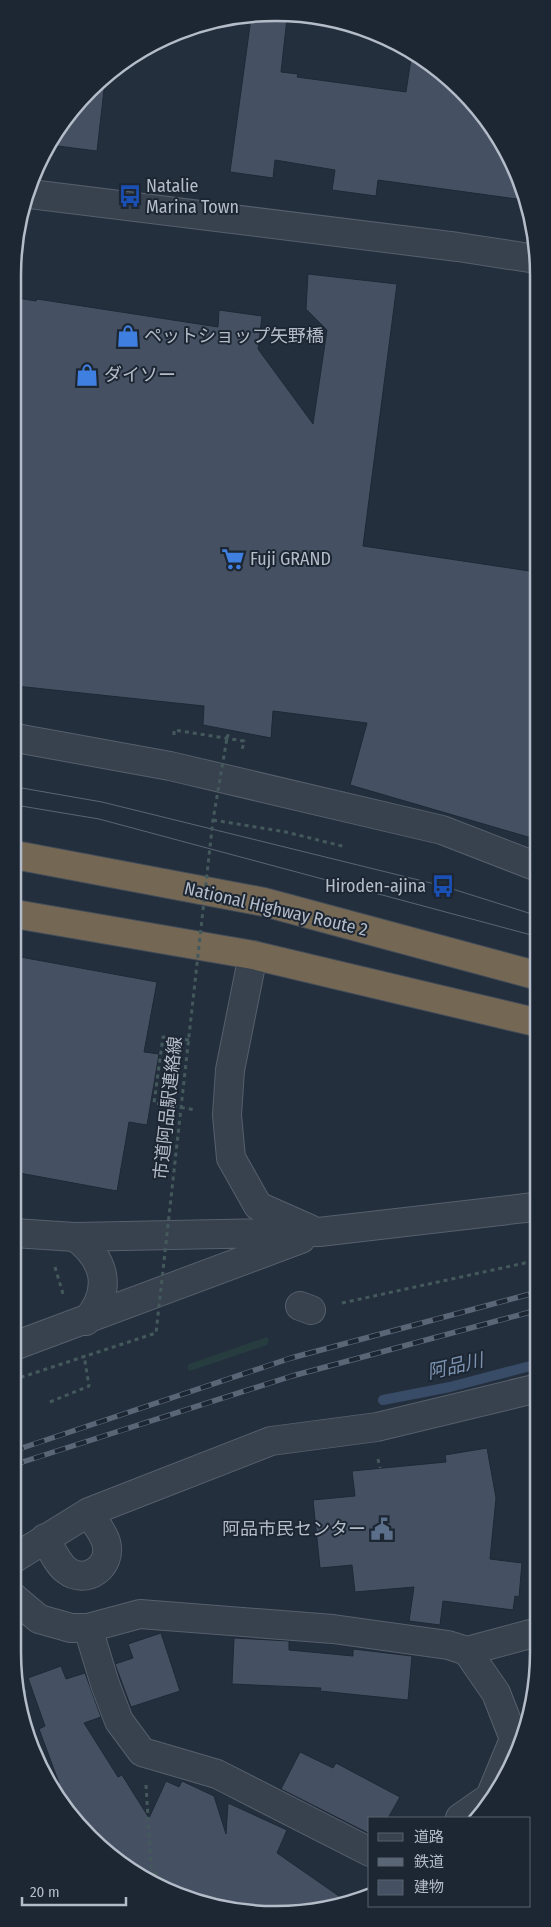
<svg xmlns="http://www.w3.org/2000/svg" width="551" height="1927" viewBox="0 0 551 1927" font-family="'Fira Sans Condensed','Noto Sans JP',sans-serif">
  <rect width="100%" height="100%" fill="#242f3e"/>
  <!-- green -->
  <path fill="#263c3f" d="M 267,1337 L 269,1340 L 267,1345 L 190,1371 L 187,1368 L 189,1364 Z"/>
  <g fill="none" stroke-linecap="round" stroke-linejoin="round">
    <!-- stream -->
    <path stroke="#394c67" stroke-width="10" d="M 383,1400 L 450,1387 L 534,1365"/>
  </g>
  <!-- building -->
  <path fill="#455162" stroke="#1f2835" d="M 251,18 L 287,18 L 281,72 L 298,74 L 297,77 L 406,92 L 412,52 L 473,102 L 512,159 L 524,200 L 378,180 L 376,196 L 332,190 L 335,170 L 275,160 L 273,178 L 230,172 Z
    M 105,81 L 97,151 L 50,145 L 57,130 Z
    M 308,274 L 397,284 L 363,546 L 536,572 L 535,839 L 350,785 L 367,723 L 273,711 L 271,738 L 203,725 L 204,706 L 16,686 L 17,298 L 36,301 L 37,299 L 218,327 L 219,310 L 262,316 L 258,349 L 313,424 L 327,330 L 306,309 Z
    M 15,956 L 157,982 L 144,1052 L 159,1054 L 147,1125 L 129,1122 L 117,1191 L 14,1172 Z
    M 487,1448 L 496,1498 L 490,1559 L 522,1563 L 519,1597 L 515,1596 L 513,1610 L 443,1601 L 440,1625 L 409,1621 L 414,1587 L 355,1592 L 352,1565 L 320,1568 L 313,1500 L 355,1496 L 352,1471 L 446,1462 L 445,1455 Z
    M 161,1633 L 180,1691 L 131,1707 L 115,1664 L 133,1658 L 128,1644 Z
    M 234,1638 L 289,1641 L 289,1650 L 353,1656 L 353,1649 L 412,1656 L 408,1700 L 320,1691 L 321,1688 L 232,1684 Z
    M 61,1666 L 66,1679 L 85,1673 L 101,1717 L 84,1723 L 118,1777 L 122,1775 L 149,1818 L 166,1781 L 179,1787 L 182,1781 L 214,1796 L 226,1834 L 228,1803 L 287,1830 L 277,1853 L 349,1903 L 344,1905 L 258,1914 L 159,1888 L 78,1825 L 54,1786 L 59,1783 L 39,1729 L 45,1726 L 28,1678 Z
    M 300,1752 L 333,1768 L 336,1763 L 400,1797 L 388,1818 L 370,1818 L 370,1834 L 281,1789 Z"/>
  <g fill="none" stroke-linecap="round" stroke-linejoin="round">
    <defs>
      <path id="minor" d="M 30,194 L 458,247 L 536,259
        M 16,738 L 170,766 L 442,830 L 535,866
        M 253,955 L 230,1070 L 227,1115 L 231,1158 L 258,1206 L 310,1229
        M 14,1233 L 75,1237 L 319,1232 L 534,1207
        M 75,1237 C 106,1260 113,1290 86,1321
        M 300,1306 L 311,1310
        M 14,1346 L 301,1239
        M 45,1538 C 51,1548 57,1563 66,1570 C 86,1586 113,1566 106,1542 C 103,1532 94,1522 89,1512
        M 13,1559 L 89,1512 L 271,1441 L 377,1427 L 534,1389
        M 13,1597 L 39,1619 L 71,1628 L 88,1628 L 140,1614 L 333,1629 L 448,1645 L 467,1651 L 534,1633
        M 88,1628 L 105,1684 L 119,1721 L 142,1752 L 217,1774 L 370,1852
        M 460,1818 L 490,1797 L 514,1739 L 496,1693 L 467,1651"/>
      <path id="highway" d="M 15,855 L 264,902 L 535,975
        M 15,914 L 253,955 L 535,1022"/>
    </defs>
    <!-- minor casing -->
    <use href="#minor" stroke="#565f6c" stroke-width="30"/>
    <!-- highway casing -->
    <use href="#highway" stroke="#434c59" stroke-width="30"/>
    <!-- path -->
    <path stroke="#44595c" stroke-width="3" stroke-dasharray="4 4" stroke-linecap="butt" d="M 174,735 L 174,730 L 244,741 L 242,750
      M 227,738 L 229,732
      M 213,820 L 286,832 L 346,847
      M 189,1040 L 163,1037 L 154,1103 L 196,1110
      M 55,1267 L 63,1294
      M 342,1303 L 534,1261
      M 50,1402 L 89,1386 L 84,1355
      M 378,1459 L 380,1468
      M 13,1651 L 25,1694 L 24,1711
      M 146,1785 L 151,1866 L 164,1889"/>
    <!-- minor -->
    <use href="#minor" stroke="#38414e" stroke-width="28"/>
    <!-- highway -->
    <use href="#highway" stroke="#746855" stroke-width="28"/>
    <!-- tram -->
    <path stroke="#5a6575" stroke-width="1" d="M 16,787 L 102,802 L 443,886 L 535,915
      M 15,805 L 99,819 L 535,936"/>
    <defs>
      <path id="rail" d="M 13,1451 L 291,1358 L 534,1293
        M 13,1465 L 292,1376 L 534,1311"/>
    </defs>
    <!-- rail casing -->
    <use href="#rail" stroke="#5a6575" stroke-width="5.5"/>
    <!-- rail -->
    <use href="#rail" stroke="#1d2633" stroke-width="4" stroke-dasharray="11" stroke-linecap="butt"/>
    <!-- path-bridge -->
    <path stroke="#44595c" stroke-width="3" stroke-dasharray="4 4" stroke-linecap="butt" d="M 13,1380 L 156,1333 L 213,820 L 227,738"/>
  </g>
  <!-- icons -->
  <defs>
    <symbol id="bus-bare" viewBox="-9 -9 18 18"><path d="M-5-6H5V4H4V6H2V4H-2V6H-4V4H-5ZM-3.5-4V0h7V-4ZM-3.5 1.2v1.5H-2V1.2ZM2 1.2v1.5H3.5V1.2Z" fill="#1a4fb4" stroke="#1d2633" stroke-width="2.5" paint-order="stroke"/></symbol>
    <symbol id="shop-bare" viewBox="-9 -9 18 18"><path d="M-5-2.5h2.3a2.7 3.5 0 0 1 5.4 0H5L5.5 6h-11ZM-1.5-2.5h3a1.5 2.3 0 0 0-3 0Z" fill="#3f7fe0" stroke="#1d2633" stroke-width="2.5" paint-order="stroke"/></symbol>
    <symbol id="supermarket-bare" viewBox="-9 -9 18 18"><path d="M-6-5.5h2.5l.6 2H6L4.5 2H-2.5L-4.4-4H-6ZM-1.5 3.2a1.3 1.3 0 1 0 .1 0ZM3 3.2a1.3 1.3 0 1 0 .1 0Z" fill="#3f7fe0" stroke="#1d2633" stroke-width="2.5" paint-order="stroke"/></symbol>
    <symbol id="civic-bare" viewBox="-9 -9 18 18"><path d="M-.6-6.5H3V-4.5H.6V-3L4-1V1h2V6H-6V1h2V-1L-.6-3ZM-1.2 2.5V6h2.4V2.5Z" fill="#5c6f8a" stroke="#1d2633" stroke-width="2.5" paint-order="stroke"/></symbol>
  </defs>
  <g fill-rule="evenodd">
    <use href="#bus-bare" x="114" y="180" width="32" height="32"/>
    <use href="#shop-bare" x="112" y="320" width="32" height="32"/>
    <use href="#shop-bare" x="71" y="359" width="32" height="32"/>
    <use href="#supermarket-bare" x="217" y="543" width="32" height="32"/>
    <use href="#bus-bare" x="427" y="870" width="32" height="32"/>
    <use href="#civic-bare" x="366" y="1513" width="32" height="32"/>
  </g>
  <g text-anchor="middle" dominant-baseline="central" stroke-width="4" stroke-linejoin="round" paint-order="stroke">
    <!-- poi labels -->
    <g font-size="18" fill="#b4bcc9" stroke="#1d2633" text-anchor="start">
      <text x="146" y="186">Natalie<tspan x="146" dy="21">Marina Town</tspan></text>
      <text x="144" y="336">ペットショップ矢野橋</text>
      <text x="104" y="375">ダイソー</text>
      <text x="250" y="559">Fuji GRAND</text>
      <text x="426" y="886" text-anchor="end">Hiroden-ajina</text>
      <text x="366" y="1529" text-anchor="end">阿品市民センター</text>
    </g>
    <!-- street labels -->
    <g font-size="18" fill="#b4bcc9" stroke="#1d2633">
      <text transform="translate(276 909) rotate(13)">National Highway Route 2</text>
      <text transform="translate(168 1108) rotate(-84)">市道阿品駅連絡線</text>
    </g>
    <!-- water labels -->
    <g font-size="19" font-style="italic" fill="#7c92b1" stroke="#1d2633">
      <text transform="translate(455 1366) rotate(-13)">阿品川</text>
    </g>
  </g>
  <!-- crop -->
  <path d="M0 0H551V1927H0ZM275 21H276A254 254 0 0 1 530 275V1652A254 254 0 0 1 276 1906H275A254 254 0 0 1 21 1652V275A254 254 0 0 1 275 21Z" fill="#1d2633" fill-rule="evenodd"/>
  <path fill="none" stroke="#b4bcc9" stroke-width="2.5" d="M275 21H276A254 254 0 0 1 530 275V1652A254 254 0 0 1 276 1906H275A254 254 0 0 1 21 1652V275A254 254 0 0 1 275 21Z"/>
  <!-- legend -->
  <rect x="368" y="1817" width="162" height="90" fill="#1d2633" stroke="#59626f"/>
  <rect x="378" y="1833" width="25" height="8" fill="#38414e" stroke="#59626f"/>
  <text x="414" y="1842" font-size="15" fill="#b4bcc9">道路</text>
  <rect x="378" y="1858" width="25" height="8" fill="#5a6575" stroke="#59626f"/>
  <text x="414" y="1867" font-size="15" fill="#b4bcc9">鉄道</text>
  <rect x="378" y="1880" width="25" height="15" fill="#455162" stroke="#59626f"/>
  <text x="414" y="1892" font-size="15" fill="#b4bcc9">建物</text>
  <!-- scale -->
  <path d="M22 1897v8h104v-8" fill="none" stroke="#b4bcc9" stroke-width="2.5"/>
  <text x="30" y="1897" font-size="15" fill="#b4bcc9" stroke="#1d2633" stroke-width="4" paint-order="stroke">20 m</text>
</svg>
